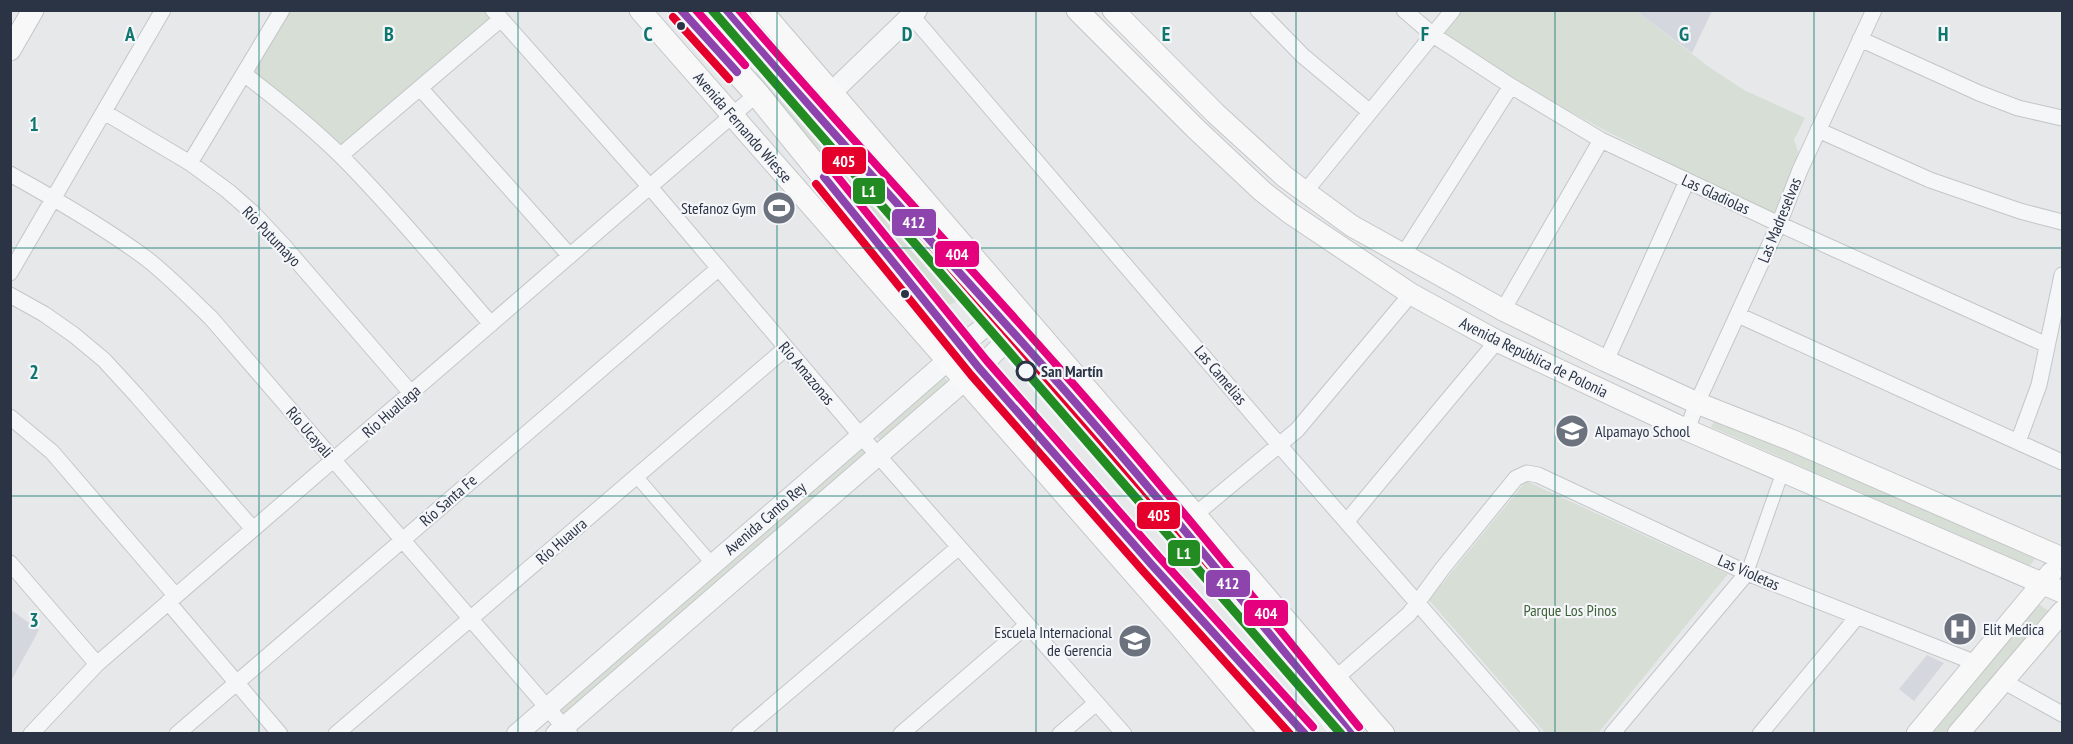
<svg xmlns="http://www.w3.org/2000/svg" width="2073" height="744" viewBox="0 0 2073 744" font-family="'PT Sans Narrow',sans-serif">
  <rect width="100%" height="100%" fill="#e6e8ea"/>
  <!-- built -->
  <path fill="#d4d7dd" d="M 1636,11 L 1712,11 L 1692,53 Z
    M 11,610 L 39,630 L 11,681 Z
    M 1927,655 L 1944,663 L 1914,701 L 1899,689 Z"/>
  <!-- green -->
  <path fill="#d6ded6" d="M 493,10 L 501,19 L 341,155 L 244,74 L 282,11 Z
    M 687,11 L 716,11 L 751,51 L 735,64 Z
    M 1460,11 L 1636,11 L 1709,67 L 1744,90 L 1805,118 L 1794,140 L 1801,160 L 1776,216 L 1606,131 L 1505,76 L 1441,33 Z
    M 763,66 L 961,292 L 960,300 L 949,305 L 748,79 Z
    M 941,377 L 946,379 L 949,385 L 883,441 L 877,438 L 876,431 Z
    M 1717,415 L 2038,554 L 2030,566 L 1711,427 Z
    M 856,447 L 862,448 L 867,453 L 565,717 L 561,714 L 557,707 Z
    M 1526,481 L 1728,574 L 1598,733 L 1545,733 L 1429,600 Z
    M 2036,602 L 2050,612 L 1947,733 L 1924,734 Z"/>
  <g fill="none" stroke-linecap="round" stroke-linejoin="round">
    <defs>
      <path id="pedestrian" d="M 636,476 L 708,559
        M 1747,573 L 1783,471"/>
      <path id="minor" d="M 493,10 L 650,187 L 861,436 L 1124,734
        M 1258,10 L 1303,56 L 1370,112
        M 1404,10 L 1433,35 L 1511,86 L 1601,140 L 1779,224 L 2047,345
        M 912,16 L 1280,446 L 1532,734
        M 1860,39 L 1979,93 L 2018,108 L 2062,118
        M 244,74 C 278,100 311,126 342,157 C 394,209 442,268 491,324
        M 420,88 L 570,256
        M 104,112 L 190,163 L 228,191 L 253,213 L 284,246 L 411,393
        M 1818,130 L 1930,180 L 2020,211 L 2062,222
        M 341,155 L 501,19
        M 190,163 L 282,10
        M 10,174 C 57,200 104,227 147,259 C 170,277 190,298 211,318 L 570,734
        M 1305,192 L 1453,10
        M 1403,255 L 1511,86
        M 10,273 L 163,10
        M 10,295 L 44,314 L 74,335 L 104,360 L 137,396 L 253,529
        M 1503,310 L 1601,140
        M 1738,315 L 2062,462
        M 1606,361 L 1687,181
        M 10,417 L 52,452 L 175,595
        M 1687,430 L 1697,403 L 1779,224 L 1800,170 L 1874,10
        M 2018,442 L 2039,385 L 2062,275
        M 1196,514 L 1297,430 L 1411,294
        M 1347,521 L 1497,341
        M 10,563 L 97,664
        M 168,602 L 280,734
        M 1336,678 L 1409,614 L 1442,569 L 1516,478 L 1527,473 L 1538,475 L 1747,573 L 1976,663
        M 2003,681 L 2062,714
        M 31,734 L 97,664 L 757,94
        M 177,734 L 719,268
        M 336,734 L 786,348
        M 739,734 L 959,547
        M 901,734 L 1027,625
        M 1060,734 L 1096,703
        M 1612,734 L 1747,573
        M 1760,734 L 1857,617"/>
      <path id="tertiary" d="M 832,92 L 917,10
        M 517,734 L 861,436 L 947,361 L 961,346 L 1009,307
        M 556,734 L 979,368 L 1023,324"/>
      <path id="secondary" d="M 640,10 L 1178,624 L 1271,734
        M 761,10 L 1384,734
        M 1077,10 L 1196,129 L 1262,191 L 1290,213 L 1411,294 L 1497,341 L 1687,430 L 2062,592
        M 1113,10 L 1215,113 L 1285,177 L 1352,226 L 1503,310 L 1606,361 L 1697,403 L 1791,440 L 2062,558
        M 10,50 L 33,10
        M 1917,734 L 2051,573
        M 1958,734 L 2062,612"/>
      <path id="primary" d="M 681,10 L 757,94 L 979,368 L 1151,564 L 1305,734
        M 725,10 L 810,109 L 1053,377 L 1234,590 L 1351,734"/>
    </defs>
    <!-- pedestrian casing -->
    <use href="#pedestrian" stroke="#c4c6c8" stroke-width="14"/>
    <!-- minor casing -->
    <use href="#minor" stroke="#c4c6c8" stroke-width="17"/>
    <!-- tertiary casing -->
    <use href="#tertiary" stroke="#c4c6c8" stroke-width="22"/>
    <!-- secondary casing -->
    <use href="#secondary" stroke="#c4c6c8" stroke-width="23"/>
    <!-- primary casing -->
    <use href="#primary" stroke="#c2c5c8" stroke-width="26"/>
    <!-- pedestrian -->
    <use href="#pedestrian" stroke="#f5f6f7" stroke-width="12"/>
    <!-- minor -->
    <use href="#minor" stroke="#f5f6f7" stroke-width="15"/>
    <!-- tertiary -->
    <use href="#tertiary" stroke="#f5f6f7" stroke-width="20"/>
    <!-- secondary -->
    <use href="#secondary" stroke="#f8f8f8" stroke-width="21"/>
    <!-- primary -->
    <use href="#primary" stroke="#f8f8f8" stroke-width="24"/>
    <defs>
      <path id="bus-1" d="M 681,10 L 737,72
        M 725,10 C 832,134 944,254 1052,376 C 1155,492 1253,613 1351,734
        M 824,177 L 979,368 L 1151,564 L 1305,734"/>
      <path id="bus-2" d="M 673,17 L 729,79
        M 717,17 C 824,141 935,260 1044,383 C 1145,496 1241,615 1337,734
        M 816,184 L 971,375 L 1143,571 L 1290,734"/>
      <path id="bus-3" d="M 696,10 L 745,65
        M 739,10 C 844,132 954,249 1060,369 C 1163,485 1261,607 1359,727
        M 832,170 L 987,361 L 1159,557 L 1313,727"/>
    </defs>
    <!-- bus-1 casing -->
    <use href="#bus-1" stroke="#f4f6f9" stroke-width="12"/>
    <!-- bus-2 casing -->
    <use href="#bus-2" stroke="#f4f6f9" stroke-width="12"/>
    <!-- bus-3 casing -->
    <use href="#bus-3" stroke="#f4f6f9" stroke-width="12"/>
    <!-- bus-1 -->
    <use href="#bus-1" stroke="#8e44ad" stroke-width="8"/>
    <!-- bus-2 -->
    <use href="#bus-2" stroke="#e4002b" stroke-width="8"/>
    <!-- bus-3 -->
    <use href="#bus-3" stroke="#e5007d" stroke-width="8"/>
    <defs>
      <path id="metro-1" d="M 712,10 L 1341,734"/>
    </defs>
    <!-- metro-1 casing -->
    <use href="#metro-1" stroke="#f4f6f9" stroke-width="14"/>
    <!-- metro-1 -->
    <use href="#metro-1" stroke="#228b22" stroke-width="9"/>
  </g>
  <!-- grid -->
  <path fill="none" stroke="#0f766e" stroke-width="1.5" stroke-opacity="0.55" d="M 259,10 L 259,734M 518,10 L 518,734M 777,10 L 777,734M 1036,10 L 1036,734M 1296,10 L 1296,734M 1555,10 L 1555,734M 1814,10 L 1814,734M 10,248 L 2062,248M 10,496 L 2062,496"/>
  <!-- icons -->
  <defs>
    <symbol id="stadium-disc" viewBox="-11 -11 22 22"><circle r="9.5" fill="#6c737f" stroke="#f4f6f9"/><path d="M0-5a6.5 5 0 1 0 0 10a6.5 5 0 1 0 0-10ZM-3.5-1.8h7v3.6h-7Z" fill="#fff"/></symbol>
    <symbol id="school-disc" viewBox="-11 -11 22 22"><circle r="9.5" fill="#6c737f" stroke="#f4f6f9"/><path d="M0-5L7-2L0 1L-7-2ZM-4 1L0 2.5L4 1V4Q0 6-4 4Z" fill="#fff"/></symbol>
    <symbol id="hospital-disc" viewBox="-11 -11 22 22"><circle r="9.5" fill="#6c737f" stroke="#f4f6f9"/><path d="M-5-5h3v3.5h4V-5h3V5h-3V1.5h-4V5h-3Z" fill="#fff"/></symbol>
  </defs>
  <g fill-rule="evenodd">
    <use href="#stadium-disc" x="760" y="189" width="38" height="38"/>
    <use href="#school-disc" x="1553" y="412" width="38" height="38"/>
    <use href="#hospital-disc" x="1941" y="610" width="38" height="38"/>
    <use href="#school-disc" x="1116" y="622" width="38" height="38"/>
  </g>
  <!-- markers -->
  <g fill="#2b3445" stroke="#f4f6f9" stroke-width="2">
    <circle cx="681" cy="26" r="5"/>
    <circle cx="905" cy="294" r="5"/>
  </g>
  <circle fill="#f4f6f9" stroke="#2b3445" stroke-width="3" cx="1026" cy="371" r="9"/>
  <g text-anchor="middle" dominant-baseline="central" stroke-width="4.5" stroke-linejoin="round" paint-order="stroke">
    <!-- street labels -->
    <g font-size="16" fill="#2b3445" stroke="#f4f6f9">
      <text transform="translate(743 127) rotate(49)">Avenida Fernando Wiesse</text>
      <text transform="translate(1716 194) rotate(25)">Las Gladiolas</text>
      <text transform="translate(1779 220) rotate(-68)">Las Madreselvas</text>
      <text transform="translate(272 236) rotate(46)">Río Putumayo</text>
      <text transform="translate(1534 357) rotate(26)">Avenida República de Polonia</text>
      <text transform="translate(807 373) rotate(50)">Río Amazonas</text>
      <text transform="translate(1221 375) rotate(50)">Las Camelias</text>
      <text transform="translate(391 411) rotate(-41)">Río Huallaga</text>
      <text transform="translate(310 432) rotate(49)">Río Ucayali</text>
      <text transform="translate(448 500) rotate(-41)">Río Santa Fe</text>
      <text transform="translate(765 518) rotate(-41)">Avenida Canto Rey</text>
      <text transform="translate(561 541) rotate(-41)">Río Huaura</text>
      <text transform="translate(1749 572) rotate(24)">Las Violetas</text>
    </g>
    <!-- poi labels -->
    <g font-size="16" fill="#2b3445" stroke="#f4f6f9" text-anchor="end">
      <text x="756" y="208">Stefanoz Gym</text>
      <text x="1595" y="431" text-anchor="start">Alpamayo School</text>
      <text x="1983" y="629" text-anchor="start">Elit Medica</text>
      <text x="1112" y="632">Escuela Internacional<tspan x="1112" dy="18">de Gerencia</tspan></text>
    </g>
    <!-- stop labels -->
    <g font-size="16" font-weight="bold" fill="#2b3445" stroke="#f4f6f9" text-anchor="start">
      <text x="1041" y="371">San Martín</text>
    </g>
    <!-- park labels -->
    <g font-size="16" fill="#3f6138" stroke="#f4f6f9">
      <text x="1570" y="610">Parque Los Pinos</text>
    </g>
  </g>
  <g font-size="20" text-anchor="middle" font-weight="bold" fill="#0f766e" stroke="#f4f6f9" stroke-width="4.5" stroke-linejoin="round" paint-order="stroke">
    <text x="130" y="41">A</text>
    <text x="389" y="41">B</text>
    <text x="648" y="41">C</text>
    <text x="907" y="41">D</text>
    <text x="1166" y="41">E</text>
    <text x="1425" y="41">F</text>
    <text x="1684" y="41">G</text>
    <text x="1943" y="41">H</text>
    <text x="34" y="131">1</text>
    <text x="34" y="379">2</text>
    <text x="34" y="627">3</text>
  </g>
  <g stroke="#f4f6f9" stroke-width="2">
    <rect x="821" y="146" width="46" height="29" rx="6" fill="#e4002b"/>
    <rect x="852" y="177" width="34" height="28" rx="6" fill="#228b22"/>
    <rect x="891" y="208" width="46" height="29" rx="6" fill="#8e44ad"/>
    <rect x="934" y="240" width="46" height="28" rx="6" fill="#e5007d"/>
    <rect x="1136" y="501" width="45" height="29" rx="6" fill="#e4002b"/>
    <rect x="1167" y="539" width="34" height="28" rx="6" fill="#228b22"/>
    <rect x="1205" y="569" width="46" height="29" rx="6" fill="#8e44ad"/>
    <rect x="1243" y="599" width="46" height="28" rx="6" fill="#e5007d"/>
  </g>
  <g font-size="16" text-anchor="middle" font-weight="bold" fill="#fff">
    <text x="844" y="167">405</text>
    <text x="869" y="197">L1</text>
    <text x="914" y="228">412</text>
    <text x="957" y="260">404</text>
    <text x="1159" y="521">405</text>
    <text x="1184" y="559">L1</text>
    <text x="1228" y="589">412</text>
    <text x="1266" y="619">404</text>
  </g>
  <!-- border -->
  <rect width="2073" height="744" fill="none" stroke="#2b3445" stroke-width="24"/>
</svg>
